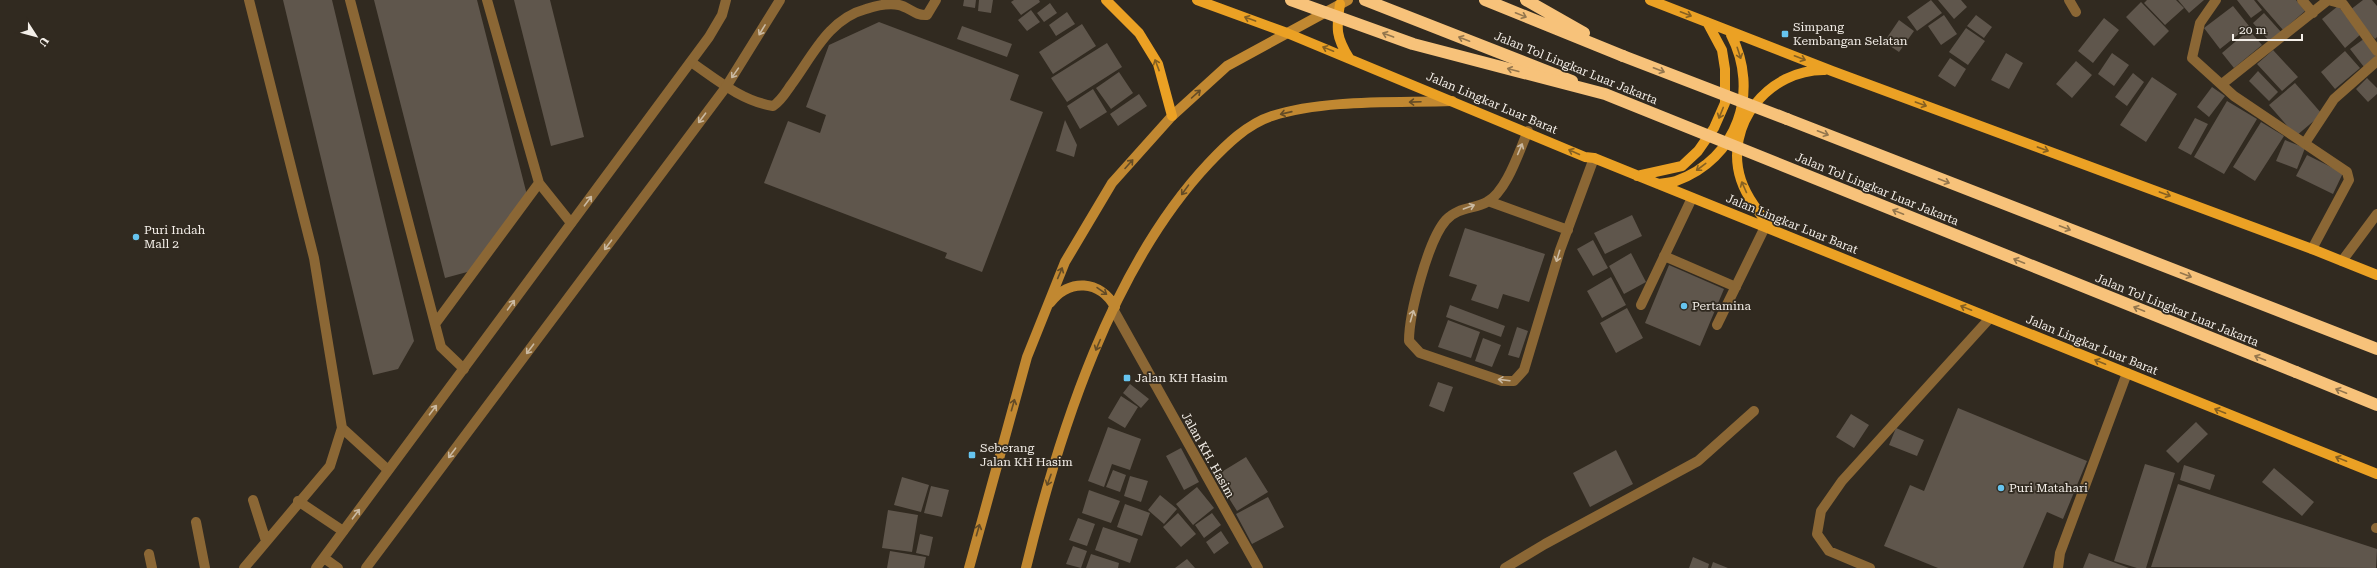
<svg xmlns="http://www.w3.org/2000/svg" width="2377" height="568" viewBox="0 0 2377 568" font-family="'Roboto Serif',serif">
  <rect width="100%" height="100%" fill="#312a20"/>
  <!-- building -->
  <path fill="#5f564c" d="M 283,0 L 332,0 L 414,341 L 398,369 L 373,375 Z
    M 374,0 L 477,0 L 527,195 L 471,271 L 445,278 Z
    M 514,0 L 550,0 L 584,137 L 551,146 Z
    M 964,0 L 976,0 L 975,8 L 963,6 Z
    M 979,0 L 993,0 L 991,13 L 978,11 Z
    M 1014,0 L 1039,0 L 1040,2 L 1021,15 L 1011,2 Z
    M 1931,0 L 1942,13 L 1917,31 L 1907,17 Z
    M 1938,0 L 1961,0 L 1967,7 L 1954,19 Z
    M 2147,0 L 2176,0 L 2184,8 L 2165,25 L 2144,3 Z
    M 2178,0 L 2204,0 L 2189,13 Z
    M 2237,0 L 2254,0 L 2262,10 L 2251,18 Z
    M 2257,0 L 2296,0 L 2305,11 L 2283,30 Z
    M 2363,0 L 2372,0 L 2377,6 L 2377,37 L 2375,39 L 2350,10 Z
    M 2141,2 L 2169,31 L 2154,46 L 2126,17 Z
    M 1050,3 L 1057,13 L 1044,22 L 1037,13 Z
    M 2233,6 L 2249,26 L 2220,49 L 2204,28 Z
    M 2338,6 L 2361,34 L 2345,48 L 2322,19 Z
    M 1031,10 L 1040,22 L 1027,31 L 1018,20 Z
    M 1067,12 L 1075,24 L 1056,36 L 1049,25 Z
    M 2264,13 L 2281,32 L 2270,42 L 2253,23 Z
    M 1944,15 L 1957,34 L 1941,45 L 1928,26 Z
    M 1976,15 L 1992,27 L 1984,38 L 1967,26 Z
    M 2104,18 L 2119,30 L 2093,63 L 2078,51 Z
    M 1899,20 L 1914,31 L 1899,52 L 1884,42 Z
    M 879,22 L 1019,75 L 1010,100 L 1043,112 L 982,272 L 945,258 L 947,253 L 764,183 L 788,121 L 820,133 L 826,115 L 806,107 L 829,45 Z
    M 1082,24 L 1096,46 L 1053,74 L 1039,52 Z
    M 962,26 L 1012,44 L 1007,57 L 957,39 Z
    M 1966,28 L 1985,41 L 1968,65 L 1949,52 Z
    M 2249,30 L 2262,45 L 2234,68 L 2222,53 Z
    M 2365,38 L 2377,57 L 2364,67 L 2350,49 Z
    M 1107,43 L 1122,67 L 1067,102 L 1051,78 Z
    M 2273,50 L 2298,77 L 2282,91 L 2257,64 Z
    M 2345,51 L 2360,68 L 2335,89 L 2321,72 Z
    M 2006,53 L 2023,63 L 2009,89 L 1991,80 Z
    M 2112,53 L 2129,65 L 2114,86 L 2098,74 Z
    M 1950,58 L 1966,69 L 1955,87 L 1938,76 Z
    M 2076,61 L 2092,75 L 2072,98 L 2056,84 Z
    M 2258,71 L 2278,92 L 2269,101 L 2249,81 Z
    M 1119,72 L 1133,93 L 1111,109 L 1096,88 Z
    M 2133,73 L 2144,82 L 2127,106 L 2115,97 Z
    M 2152,77 L 2177,94 L 2146,142 L 2120,125 Z
    M 2367,78 L 2377,88 L 2377,94 L 2368,102 L 2356,89 Z
    M 2295,83 L 2322,114 L 2296,136 L 2269,105 Z
    M 2212,87 L 2225,96 L 2209,117 L 2197,107 Z
    M 1093,89 L 1107,112 L 1080,129 L 1067,106 Z
    M 1139,94 L 1147,106 L 1118,126 L 1110,114 Z
    M 2227,101 L 2257,119 L 2224,174 L 2194,157 Z
    M 2195,118 L 2208,124 L 2191,155 L 2178,148 Z
    M 1065,120 L 1077,145 L 1074,157 L 1056,151 Z
    M 2261,122 L 2284,136 L 2255,181 L 2233,167 Z
    M 2285,140 L 2305,148 L 2297,169 L 2276,161 Z
    M 2307,155 L 2343,173 L 2333,194 L 2296,176 Z
    M 1632,215 L 1642,236 L 1605,254 L 1594,233 Z
    M 1465,228 L 1545,254 L 1529,302 L 1503,294 L 1498,309 L 1471,300 L 1477,285 L 1449,276 Z
    M 1593,240 L 1608,268 L 1593,276 L 1577,249 Z
    M 1631,253 L 1646,282 L 1624,294 L 1609,266 Z
    M 1669,265 L 1724,289 L 1700,346 L 1645,323 Z
    M 1611,277 L 1626,305 L 1602,318 L 1587,291 Z
    M 1450,305 L 1505,326 L 1501,337 L 1446,317 Z
    M 1627,308 L 1643,338 L 1616,353 L 1600,323 Z
    M 1448,320 L 1480,332 L 1471,358 L 1438,347 Z
    M 1517,327 L 1528,331 L 1519,358 L 1508,355 Z
    M 1483,338 L 1501,345 L 1492,367 L 1475,361 Z
    M 1438,382 L 1453,387 L 1444,412 L 1429,406 Z
    M 1130,384 L 1149,399 L 1141,408 L 1123,393 Z
    M 1121,396 L 1138,407 L 1125,428 L 1108,418 Z
    M 1958,408 L 2087,461 L 2063,519 L 2047,512 L 2023,568 L 1938,568 L 1884,546 L 1910,485 L 1924,491 Z
    M 1851,414 L 1869,425 L 1854,448 L 1836,437 Z
    M 2196,422 L 2208,434 L 2178,463 L 2166,451 Z
    M 1108,427 L 1141,439 L 1130,470 L 1112,464 L 1104,487 L 1088,481 Z
    M 1896,428 L 1924,440 L 1917,456 L 1889,445 Z
    M 1181,448 L 1199,482 L 1184,490 L 1166,456 Z
    M 1616,450 L 1633,484 L 1590,507 L 1573,473 Z
    M 1246,457 L 1268,492 L 1237,511 L 1215,476 Z
    M 2145,464 L 2175,473 L 2146,568 L 2137,568 L 2114,561 Z
    M 2184,465 L 2215,475 L 2210,490 L 2180,480 Z
    M 2274,468 L 2314,502 L 2302,516 L 2262,482 Z
    M 1113,470 L 1126,475 L 1120,492 L 1106,487 Z
    M 1130,476 L 1148,481 L 1141,502 L 1124,496 Z
    M 902,477 L 929,485 L 921,512 L 894,505 Z
    M 2178,484 L 2377,549 L 2376,568 L 2151,567 Z
    M 931,486 L 949,490 L 942,517 L 924,513 Z
    M 1197,487 L 1214,508 L 1193,525 L 1176,504 Z
    M 1089,490 L 1120,501 L 1111,523 L 1082,513 Z
    M 1160,495 L 1177,509 L 1164,524 L 1148,510 Z
    M 1268,497 L 1284,527 L 1252,544 L 1236,514 Z
    M 1125,504 L 1150,513 L 1142,536 L 1117,527 Z
    M 888,510 L 918,515 L 912,552 L 882,548 Z
    M 1178,513 L 1196,534 L 1181,547 L 1163,527 Z
    M 1212,513 L 1221,525 L 1204,538 L 1195,525 Z
    M 1078,518 L 1095,524 L 1087,546 L 1069,540 Z
    M 1103,527 L 1138,539 L 1130,563 L 1095,550 Z
    M 1221,531 L 1229,543 L 1214,554 L 1206,542 Z
    M 920,534 L 933,537 L 929,556 L 916,553 Z
    M 1073,546 L 1087,551 L 1081,568 L 1066,564 Z
    M 890,551 L 926,557 L 924,568 L 887,568 Z
    M 2089,553 L 2129,568 L 2083,568 Z
    M 1091,554 L 1119,563 L 1118,568 L 1086,568 Z
    M 1693,557 L 1709,564 L 1708,568 L 1689,568 Z
    M 1187,559 L 1195,568 L 1175,568 Z
    M 1713,562 L 1728,568 L 1711,568 Z"/>
  <g fill="none" stroke-linecap="round" stroke-linejoin="round">
    <!-- lane -->
    <path stroke="#8b6735" stroke-width="10" d="M 350,0 L 441,347 L 464,369
      M 487,0 L 539,183 L 571,223
      M 2069,0 L 2076,12
      M 691,62 C 717,80 742,101 773,106 C 781,101 786,92 791,85 C 812,57 828,19 866,9 C 875,6 889,3 899,5 C 909,7 915,16 927,15 L 936,0
      M 1528,131 C 1519,151 1507,191 1487,202 C 1474,209 1458,207 1446,220 C 1428,240 1409,314 1409,341 L 1420,353 L 1502,381 L 1514,381 L 1524,370 L 1560,250 L 1594,158
      M 1488,201 L 1568,230
      M 1664,256 L 1736,287
      M 2342,261 L 2377,214
      M 1641,305 L 1692,198
      M 435,324 L 539,183
      M 1717,325 L 1765,227
      M 342,428 L 388,470
      M 253,500 L 266,541
      M 298,501 L 343,531
      M 196,522 L 205,568
      M 2376,528 L 2377,528
      M 149,554 L 152,568
      M 244,568 L 330,466 L 342,428 L 314,258 L 249,0
      M 1505,568 L 1545,544 L 1698,461 L 1754,411
      M 1870,568 L 1829,551 L 1817,534 L 1821,511 L 1842,481 L 1990,318
      M 2058,568 L 2060,553 L 2127,373"/>
    <!-- street -->
    <path stroke="#8b6735" stroke-width="10" d="M 2216,0 L 2200,23 L 2192,58 L 2234,96 L 2347,172 L 2349,180 L 2312,249
      M 2302,0 L 2313,13
      M 2222,84 L 2328,0 L 2343,4 L 2377,51
      M 2305,143 L 2334,99 L 2377,61
      M 1113,309 L 1258,568
      M 324,558 L 338,568
      M 316,568 L 709,37 L 722,15 L 726,0
      M 366,568 L 726,87 L 780,0"/>
    <!-- secondary -->
    <path stroke="#c18831" stroke-width="10" d="M 1050,303 C 1069,278 1100,280 1115,307
      M 969,568 L 1027,357 L 1065,262 L 1112,183 L 1172,116 L 1227,66 L 1348,0
      M 1026,568 C 1059,432 1112,266 1209,163 C 1226,145 1247,124 1272,116 C 1325,99 1397,103 1452,101"/>
    <!-- primary -->
    <path stroke="#eba124" stroke-width="10" d="M 1106,0 L 1139,33 L 1158,64 L 1172,116
      M 1197,0 L 1287,33 L 1585,157 L 1594,158 L 2377,474
      M 1650,0 L 1832,71 L 2312,249 L 2377,275
      M 1340,4 C 1336,29 1336,37 1349,58
      M 1637,176 L 1682,166 L 1698,151 L 1714,128 L 1725,103 L 1725,69 L 1722,50 L 1707,22
      M 1658,184 C 1664,183 1670,183 1676,181 C 1738,159 1760,91 1731,35 L 1738,37
      M 1772,229 C 1760,214 1747,198 1741,180 C 1723,125 1769,69 1825,70"/>
    <!-- highway -->
    <path stroke="#f7c27a" stroke-width="12" d="M 1365,0 L 1572,81
      M 1485,0 L 1623,56
      M 1526,0 L 1584,33
      M 1787,119 L 2377,349
      M 2296,372 L 2377,405"/>
    <!-- highway-bridge -->
    <path stroke="#f7c27a" stroke-width="12" d="M 1291,0 L 1413,44 L 1605,94 L 2296,372
      M 1623,56 L 1787,119"/>
  </g>
  <!-- one-way arrows -->
  <defs><path id="oneway-shaft" d="M-6 0H5M1.5-3L5.5 0L1.5 3" fill="none" stroke-width="1.6" stroke-linecap="round" stroke-linejoin="round"/></defs>
  <g stroke="#856022">
    <use href="#oneway-shaft" transform="translate(1686 14) rotate(21)"/>
    <use href="#oneway-shaft" transform="translate(1250 19) rotate(-160)"/>
    <use href="#oneway-shaft" transform="translate(1328 49) rotate(-158)"/>
    <use href="#oneway-shaft" transform="translate(1739 53) rotate(72)"/>
    <use href="#oneway-shaft" transform="translate(1800 58) rotate(21)"/>
    <use href="#oneway-shaft" transform="translate(1157 65) rotate(-111)"/>
    <use href="#oneway-shaft" transform="translate(1921 104) rotate(20)"/>
    <use href="#oneway-shaft" transform="translate(1721 113) rotate(112)"/>
    <use href="#oneway-shaft" transform="translate(2043 149) rotate(20)"/>
    <use href="#oneway-shaft" transform="translate(1574 152) rotate(-156)"/>
    <use href="#oneway-shaft" transform="translate(1701 167) rotate(143)"/>
    <use href="#oneway-shaft" transform="translate(1744 187) rotate(-114)"/>
    <use href="#oneway-shaft" transform="translate(2165 194) rotate(20)"/>
    <use href="#oneway-shaft" transform="translate(1966 308) rotate(-158)"/>
    <use href="#oneway-shaft" transform="translate(2100 362) rotate(-158)"/>
    <use href="#oneway-shaft" transform="translate(2220 411) rotate(-158)"/>
    <use href="#oneway-shaft" transform="translate(2341 459) rotate(-158)"/>
  </g>
  <g stroke="#94764d">
    <use href="#oneway-shaft" transform="translate(1521 15) rotate(22)"/>
    <use href="#oneway-shaft" transform="translate(1388 35) rotate(-160)"/>
    <use href="#oneway-shaft" transform="translate(1464 39) rotate(-159)"/>
    <use href="#oneway-shaft" transform="translate(1513 70) rotate(-165)"/>
    <use href="#oneway-shaft" transform="translate(1659 70) rotate(21)"/>
    <use href="#oneway-shaft" transform="translate(1823 133) rotate(21)"/>
    <use href="#oneway-shaft" transform="translate(1944 181) rotate(21)"/>
    <use href="#oneway-shaft" transform="translate(1898 212) rotate(-158)"/>
    <use href="#oneway-shaft" transform="translate(2065 228) rotate(21)"/>
    <use href="#oneway-shaft" transform="translate(2019 261) rotate(-158)"/>
    <use href="#oneway-shaft" transform="translate(2186 275) rotate(21)"/>
    <use href="#oneway-shaft" transform="translate(2139 309) rotate(-158)"/>
    <use href="#oneway-shaft" transform="translate(2260 358) rotate(-158)"/>
    <use href="#oneway-shaft" transform="translate(2341 391) rotate(-158)"/>
  </g>
  <g stroke="#cab9a1">
    <use href="#oneway-shaft" transform="translate(762 30) rotate(121)"/>
    <use href="#oneway-shaft" transform="translate(735 73) rotate(125)"/>
    <use href="#oneway-shaft" transform="translate(702 118) rotate(127)"/>
    <use href="#oneway-shaft" transform="translate(1520 149) rotate(-67)"/>
    <use href="#oneway-shaft" transform="translate(588 201) rotate(-53)"/>
    <use href="#oneway-shaft" transform="translate(1469 207) rotate(-20)"/>
    <use href="#oneway-shaft" transform="translate(608 245) rotate(127)"/>
    <use href="#oneway-shaft" transform="translate(1558 256) rotate(107)"/>
    <use href="#oneway-shaft" transform="translate(511 305) rotate(-54)"/>
    <use href="#oneway-shaft" transform="translate(1412 316) rotate(-74)"/>
    <use href="#oneway-shaft" transform="translate(530 349) rotate(127)"/>
    <use href="#oneway-shaft" transform="translate(1504 380) rotate(-173)"/>
    <use href="#oneway-shaft" transform="translate(433 410) rotate(-53)"/>
    <use href="#oneway-shaft" transform="translate(452 453) rotate(127)"/>
    <use href="#oneway-shaft" transform="translate(356 514) rotate(-53)"/>
  </g>
  <g stroke="#634b26">
    <use href="#oneway-shaft" transform="translate(1196 94) rotate(-42)"/>
    <use href="#oneway-shaft" transform="translate(1415 102) rotate(178)"/>
    <use href="#oneway-shaft" transform="translate(1286 113) rotate(167)"/>
    <use href="#oneway-shaft" transform="translate(1129 164) rotate(-48)"/>
    <use href="#oneway-shaft" transform="translate(1185 190) rotate(126)"/>
    <use href="#oneway-shaft" transform="translate(1060 273) rotate(-67)"/>
    <use href="#oneway-shaft" transform="translate(1102 291) rotate(35)"/>
    <use href="#oneway-shaft" transform="translate(1098 345) rotate(113)"/>
    <use href="#oneway-shaft" transform="translate(1013 405) rotate(-74)"/>
    <use href="#oneway-shaft" transform="translate(1049 480) rotate(110)"/>
    <use href="#oneway-shaft" transform="translate(978 530) rotate(-74)"/>
  </g>
  <!-- markers -->
  <g fill="#66c4ef" stroke="#312a20" stroke-width="1.5">
    <rect x="1781" y="30" width="8" height="8" rx="2"/>
    <circle cx="136" cy="237" r="4"/>
    <circle cx="1684" cy="306" r="4"/>
    <rect x="1123" y="374" width="8" height="8" rx="2"/>
    <rect x="968" y="451" width="8" height="8" rx="2"/>
    <circle cx="2001" cy="488" r="4"/>
  </g>
  <g text-anchor="middle" dominant-baseline="central" stroke-width="3.5" stroke-linejoin="round" paint-order="stroke">
    <!-- poi labels -->
    <g font-size="12" fill="#f4efe9" stroke="#312a20" text-anchor="start">
      <text x="1793" y="27">Simpang<tspan x="1793" dy="14">Kembangan Selatan</tspan></text>
      <text x="144" y="230">Puri Indah<tspan x="144" dy="14">Mall 2</tspan></text>
      <text x="1692" y="306">Pertamina</text>
      <text x="1135" y="378">Jalan KH Hasim</text>
      <text x="980" y="448">Seberang<tspan x="980" dy="14">Jalan KH Hasim</tspan></text>
      <text x="2009" y="488">Puri Matahari</text>
    </g>
    <!-- street labels -->
    <g font-size="12" fill="#f4efe9" stroke="#312a20">
      <text transform="translate(1576 68) rotate(22)">Jalan Tol Lingkar Luar Jakarta</text>
      <text transform="translate(1492 103) rotate(23)">Jalan Lingkar Luar Barat</text>
      <text transform="translate(1877 189) rotate(22)">Jalan Tol Lingkar Luar Jakarta</text>
      <text transform="translate(1792 224) rotate(22)">Jalan Lingkar Luar Barat</text>
      <text transform="translate(2177 310) rotate(22)">Jalan Tol Lingkar Luar Jakarta</text>
      <text transform="translate(2092 345) rotate(22)">Jalan Lingkar Luar Barat</text>
      <text transform="translate(1208 455) rotate(61)">Jalan KH. Hasim</text>
    </g>
  </g>
  <!-- north arrow -->
  <g transform="translate(36 36) rotate(126)" stroke="#312a20" stroke-width="3" paint-order="stroke">
  <path d="M0-3L7 15L0 10L-7 15Z" fill="#f4efe9"/>
  <text y="-6" font-size="11" font-weight="bold" text-anchor="middle" fill="#f4efe9">U</text>
  </g>
  <!-- scale -->
  <path d="M2233 34v6h69v-6" fill="none" stroke="#f4efe9" stroke-width="2"/>
  <text x="2239" y="34" font-size="12" fill="#f4efe9" stroke="#312a20" stroke-width="3" paint-order="stroke">20 m</text>
</svg>
